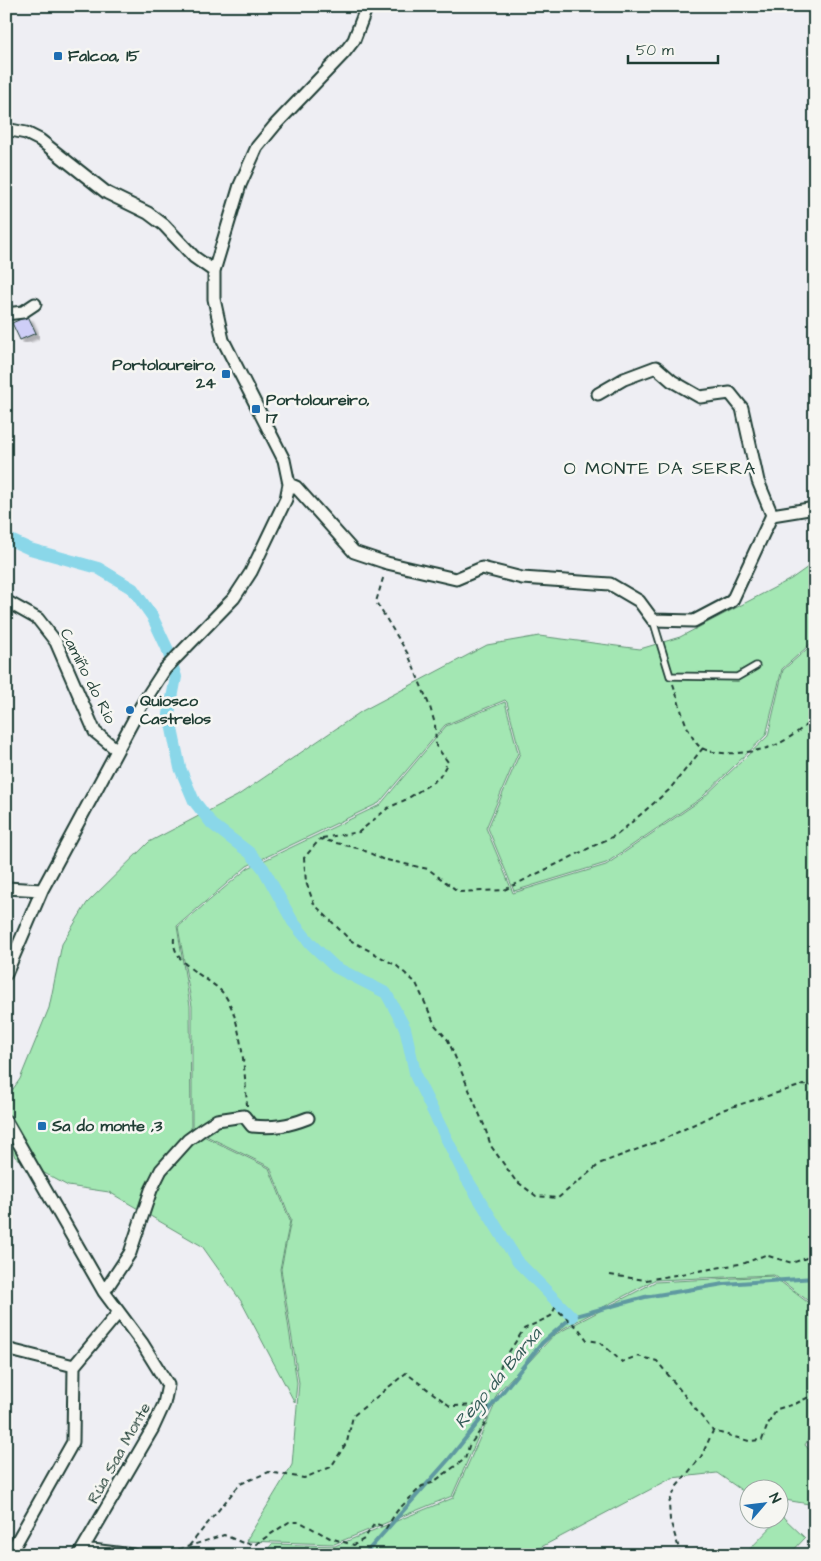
<svg xmlns="http://www.w3.org/2000/svg" width="821" height="1561" viewBox="0 0 821 1561" font-family="'Architects Daughter',sans-serif">
  <defs>
    <filter id="shadow"><feDropShadow dx="4.5" dy="4.5" stdDeviation="1" flood-color="#0004"/></filter>
  </defs>
  <rect width="100%" height="100%" fill="#eeeef3"/>
  <filter id="ink" filterUnits="userSpaceOnUse"><feTurbulence type="fractalNoise" baseFrequency=".02" numOctaves="2"/><feDisplacementMap in="SourceGraphic" scale="10" xChannelSelector="R" yChannelSelector="G"/><feConvolveMatrix kernelMatrix="1 2 1 2 8 2 1 2 1" color-interpolation-filters="sRGB"/></filter>
  <g filter="url(#ink)">
    <!-- green -->
    <path fill="#a3e7b3" stroke="#619274" d="M 815,562 L 815,640 L 782,669 L 766,735 L 700,799 L 606,863 L 514,891 L 488,828 L 520,753 L 507,702 L 505,700 L 445,725 L 379,803 L 247,866 L 177,926 L 190,1006 L 191,1130 L 269,1168 L 290,1221 L 280,1269 L 297,1383 L 295,1403 L 241,1301 L 202,1246 L 109,1192 L 68,1186 L 15,1157 L 6,1132 L 6,1099 L 20,1079 L 49,1008 L 62,944 L 87,903 L 149,842 L 237,796 L 362,711 L 487,645 L 539,636 L 640,649 L 680,637 L 791,579 Z
      M 815,642 L 815,1306 L 774,1275 L 654,1280 L 553,1334 L 498,1392 L 452,1496 L 334,1544 L 246,1541 L 292,1465 L 299,1383 L 281,1269 L 291,1220 L 270,1167 L 192,1129 L 192,1006 L 178,927 L 248,868 L 380,805 L 446,726 L 505,702 L 518,753 L 486,828 L 513,893 L 606,865 L 701,800 L 768,736 L 783,670 Z
      M 773,1276 L 815,1308 L 815,1427 L 805,1445 L 815,1456 L 815,1505 L 779,1499 L 778,1488 L 748,1488 L 747,1494 L 717,1473 L 672,1478 L 526,1555 L 263,1555 L 272,1544 L 335,1546 L 453,1498 L 500,1393 L 554,1335 L 655,1282 Z
      M 782,1516 L 805,1538 L 789,1555 L 744,1555 Z"/>
    <g fill="none" stroke-linecap="round" stroke-linejoin="round">
      <!-- stream -->
      <path stroke="#5f99a1" stroke-width="4" d="M 364,1555 L 449,1459 L 542,1343 L 572,1317 L 645,1297 L 724,1284 L 815,1278"/>
      <!-- canal -->
      <path stroke="#8ad7e9" stroke-width="12" d="M 6,538 L 30,549 L 98,568 L 133,589 L 152,616 L 167,648 L 176,677 L 169,714 L 180,768 L 194,801 L 212,824 L 250,853 L 263,868 L 293,922 L 311,944 L 335,967 L 386,993 L 405,1028 L 416,1077 L 465,1176 L 518,1262 L 572,1317"/>
    </g>
    <!-- building -->
    <path fill="#cecef7" stroke="#1f3d34" filter="url(#shadow)" d="M 28,316 L 36,333 L 20,340 L 12,323 Z"/>
    <g fill="none" stroke-linecap="round" stroke-linejoin="round">
      <defs>
        <path id="service" d="M 653,620 L 670,676 L 737,677 L 756,666"/>
        <path id="minor" d="M 6,129 L 26,133 L 40,140 L 107,193 L 148,213 L 164,225 L 194,257 L 214,271
          M 6,314 L 23,312 L 35,304
          M 598,394 L 624,379 L 656,367 L 672,381 L 700,397 L 730,393 L 742,408 L 758,481 L 772,515
          M 289,484 L 296,487 L 354,552 L 387,563 L 456,579 L 482,568 L 522,578 L 610,584 L 639,601 L 653,620 L 694,621 L 732,601 L 772,515 L 815,508
          M 6,601 L 38,619 L 56,642 L 95,732 L 117,750
          M 6,888 L 42,890
          M 6,974 L 42,890 L 141,706 L 165,669 L 234,598 L 251,572 L 286,499 L 289,484 L 284,460 L 223,340 L 214,299 L 214,271 L 240,185 L 257,147 L 276,124 L 344,53 L 354,40 L 367,6
          M 6,1121 L 104,1292 L 142,1343 L 168,1385 L 164,1404 L 153,1428 L 79,1555
          M 104,1292 L 130,1253 L 151,1190 L 161,1170 L 188,1140 L 203,1129 L 217,1120 L 244,1116 L 252,1126 C 273,1128 288,1126 308,1118
          M 6,1349 L 74,1366 L 119,1312
          M 84,1549 L 133,1555
          M 6,1554 L 11,1552 L 73,1442 L 74,1366"/>
      </defs>
      <!-- service casing -->
      <use href="#service" stroke="#1f3d34" stroke-width="9"/>
      <!-- minor casing -->
      <use href="#minor" stroke="#1f3d34" stroke-width="15"/>
      <!-- path -->
      <path stroke="#1f3d34" stroke-width="2" stroke-dasharray="5 4" stroke-linecap="butt" d="M 673,684 C 680,704 684,727 697,744 C 711,760 761,752 778,744 C 790,738 805,727 815,717
        M 703,748 L 669,790 L 618,834 L 504,890 L 459,892 L 428,869 L 382,859 L 361,849 L 320,839 L 304,858 L 306,882 L 314,904 L 350,940 L 397,966 L 416,983 L 435,1025 L 448,1040 L 484,1125 L 491,1146 L 515,1180 L 536,1196 L 558,1198 L 601,1163 L 662,1140 L 725,1109 L 803,1085 L 815,1086
        M 322,838 L 359,832 L 388,808 L 407,799 L 439,778 L 448,762 L 436,746 L 435,724 L 430,707 L 408,654 L 376,602 L 384,575
        M 174,938 C 171,965 208,976 223,993 C 242,1016 245,1076 247,1106
        M 610,1275 L 646,1280 L 745,1263 L 765,1255 L 792,1263 L 815,1255
        M 189,1546 L 240,1484 L 269,1472 L 304,1478 L 331,1467 L 347,1442 L 353,1416 L 406,1373 L 450,1406 L 486,1405
        M 161,1555 L 224,1535 L 243,1543 L 256,1544 L 289,1522 L 300,1522 L 330,1538 L 354,1545 L 364,1539 L 375,1523 L 386,1528 L 397,1511 L 422,1486 L 432,1483 L 465,1459 L 469,1446 L 486,1423 L 489,1395 L 503,1361 L 524,1329 L 551,1316 L 555,1308 L 579,1329 L 587,1340 L 600,1342 L 622,1362 L 637,1356 L 657,1361 L 713,1431
        M 681,1555 L 670,1520 L 669,1503 L 677,1486 L 701,1457 L 713,1431 L 749,1441 L 762,1440 L 768,1424 L 777,1409 L 795,1404 L 815,1394"/>
      <!-- service -->
      <use href="#service" stroke="#f6f6f2" stroke-width="5.5"/>
      <!-- minor -->
      <use href="#minor" stroke="#f6f6f2" stroke-width="11"/>
    </g>
  </g>
  <!-- markers -->
  <g fill="#1f6fb2" stroke="#f6f6f2" stroke-width="2">
    <rect x="53" y="51" width="10" height="10" rx="2.5"/>
    <rect x="221" y="369" width="10" height="10" rx="2.5"/>
    <rect x="251" y="404" width="10" height="10" rx="2.5"/>
    <circle cx="130" cy="710" r="5"/>
    <rect x="37" y="1121" width="10" height="10" rx="2.5"/>
  </g>
  <g text-anchor="middle" dominant-baseline="central" stroke-width="5" stroke-linejoin="round" paint-order="stroke">
    <!-- poi labels -->
    <g font-size="16" font-weight="bold" fill="#1f3d34" stroke="#f6f6f2" text-anchor="start">
      <text x="68" y="56">Falcoa, 15</text>
      <text x="216" y="365" text-anchor="end">Portoloureiro,<tspan x="216" dy="18">24</tspan></text>
      <text x="266" y="400">Portoloureiro,<tspan x="266" dy="18">17</tspan></text>
      <text x="140" y="701">Quiosco<tspan x="140" dy="18">Castrelos</tspan></text>
      <text x="52" y="1126">Sa do monte ,3</text>
    </g>
    <!-- street labels -->
    <g font-size="16" fill="#1f3d34" stroke="#f6f6f2">
      <text transform="translate(88 676) rotate(63)">Camiño do Río</text>
      <text transform="translate(119 1453) rotate(-61)">Rúa Saa Monte</text>
    </g>
    <!-- neighbourhood labels -->
    <g font-size="18" letter-spacing="1" fill="#1f3d34" stroke="#f6f6f2">
      <text x="660" y="468">O MONTE DA SERRA</text>
    </g>
    <!-- water labels -->
    <g font-size="18" font-style="italic" fill="#345c58" stroke="#f6f6f2">
      <text transform="translate(498 1378) rotate(-50)">Rego da Barxa</text>
    </g>
  </g>
  <!-- margin -->
  <rect width="821" height="1561" fill="none" stroke="#f6f6f2" stroke-width="25"/>
  <rect x="12" y="12" width="796" height="1536" fill="none" stroke="#1f3d34" stroke-width="2" filter="url(#ink)"/>
  <!-- north arrow -->
  <g transform="translate(764 1504) rotate(62)"><circle r="24" fill="#f6f6f2" stroke="#a0aca6"/>
  <path d="M0-4L9 19L0 12L-9 19Z" fill="#1f6fb2"/>
  <text y="-8" font-size="14" font-weight="bold" text-anchor="middle" fill="#1f3d34">N</text>
  </g>
  <!-- scale -->
  <path d="M628 55v8h90v-8" fill="none" stroke="#1f3d34" stroke-width="2.5"/>
  <text x="636" y="55" font-size="15" fill="#1f3d34" stroke="#f6f6f2" stroke-width="4" paint-order="stroke">50 m</text>
</svg>
